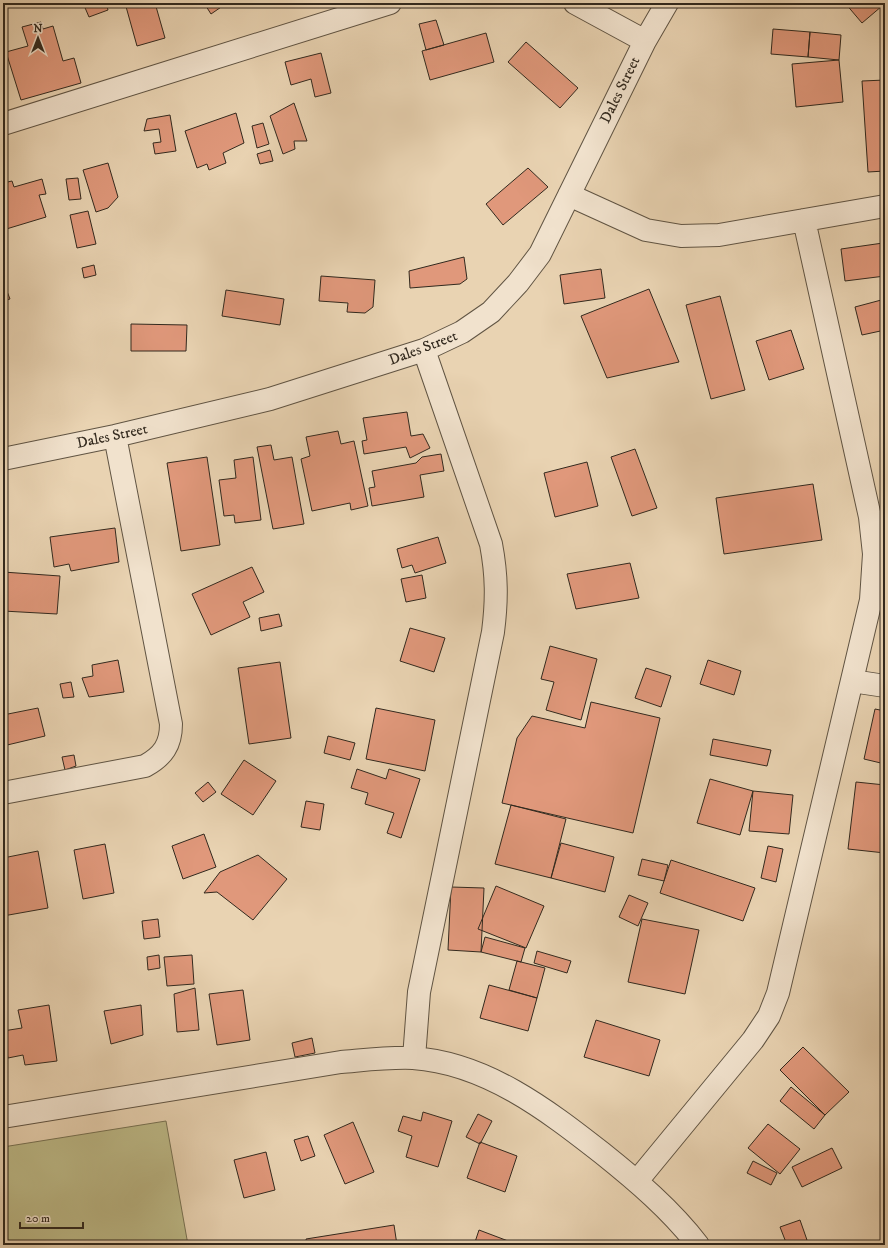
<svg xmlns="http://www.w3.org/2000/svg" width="888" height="1248" viewBox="0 0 888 1248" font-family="'IM FELL DW Pica',serif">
  <rect width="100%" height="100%" fill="#e9d3b2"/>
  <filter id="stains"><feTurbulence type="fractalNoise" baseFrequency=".005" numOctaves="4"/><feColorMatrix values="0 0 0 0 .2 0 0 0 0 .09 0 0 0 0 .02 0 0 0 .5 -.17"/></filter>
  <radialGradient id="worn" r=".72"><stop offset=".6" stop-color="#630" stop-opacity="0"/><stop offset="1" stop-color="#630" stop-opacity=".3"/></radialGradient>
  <!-- green -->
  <path fill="#bdba88" stroke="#787253" d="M 166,1121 L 188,1245 L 3,1245 L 3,1147 Z"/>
  <!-- building -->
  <path fill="#e0987b" stroke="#32291e" d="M 83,3 L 106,3 L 108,10 L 89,17 Z
    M 125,3 L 155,3 L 165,38 L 137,46 Z
    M 204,3 L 227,3 L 211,14 Z
    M 781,3 L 796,3 L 782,7 Z
    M 845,3 L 879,3 L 882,6 L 862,23 Z
    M 436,20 L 444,45 L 426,50 L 419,24 Z
    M 41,22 L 43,29 L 53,26 L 63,61 L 74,58 L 81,83 L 21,100 L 6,52 L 28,46 L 22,27 Z
    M 773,29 L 810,32 L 808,57 L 771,54 Z
    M 810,32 L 841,35 L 839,60 L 808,57 Z
    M 486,33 L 494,62 L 430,80 L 422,51 Z
    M 526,42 L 578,88 L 560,108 L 508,62 Z
    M 321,53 L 331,93 L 315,97 L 311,79 L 291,85 L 285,62 Z
    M 839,60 L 843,102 L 796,107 L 792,64 Z
    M 885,80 L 885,171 L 868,172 L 862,81 Z
    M 294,103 L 307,141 L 294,141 L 295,149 L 283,154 L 270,116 Z
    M 236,113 L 244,143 L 223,153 L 226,163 L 209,170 L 207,164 L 197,168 L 185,131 Z
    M 170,115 L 176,151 L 155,154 L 153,143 L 161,142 L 159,129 L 144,131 L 147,119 Z
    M 263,123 L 269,144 L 257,148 L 252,126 Z
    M 270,150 L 273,161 L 260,164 L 257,154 Z
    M 108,163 L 118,197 L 108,208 L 96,212 L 83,170 Z
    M 528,168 L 548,187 L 503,225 L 486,204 Z
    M 78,178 L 81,199 L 69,200 L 66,179 Z
    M 42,179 L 46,194 L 39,195 L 46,217 L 3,230 L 3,183 L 12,181 L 14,187 Z
    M 88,211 L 96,244 L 77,248 L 70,215 Z
    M 883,243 L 885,276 L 845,281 L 841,249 Z
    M 464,257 L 467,279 L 460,284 L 410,288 L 409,271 Z
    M 94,265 L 96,275 L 84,278 L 82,268 Z
    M 601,269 L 605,298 L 564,304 L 560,275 Z
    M 321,276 L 375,280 L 373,307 L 365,313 L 347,312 L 348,303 L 319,301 Z
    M 3,281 L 10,299 L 3,301 Z
    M 649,289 L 679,362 L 607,378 L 581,316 Z
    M 226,290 L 284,299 L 280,325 L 222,316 Z
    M 720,296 L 745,390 L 711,399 L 686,305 Z
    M 885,299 L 885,330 L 862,335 L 855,307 Z
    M 131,324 L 187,325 L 186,351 L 131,351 Z
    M 791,330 L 804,369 L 769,380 L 756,341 Z
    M 407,412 L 411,436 L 423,434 L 430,448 L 410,458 L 406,447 L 364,454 L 362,441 L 367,440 L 363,418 Z
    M 338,431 L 341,444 L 354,441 L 368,506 L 351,510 L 350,503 L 312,511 L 301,459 L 310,456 L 306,437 Z
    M 271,445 L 274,460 L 292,457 L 304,524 L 273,529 L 257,447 Z
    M 635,449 L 657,508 L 632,516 L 611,457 Z
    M 441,454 L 444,471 L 420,475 L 424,497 L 372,506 L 369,488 L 375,487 L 372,471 L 416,463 L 422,457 Z
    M 207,457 L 220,545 L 181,551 L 167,463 Z
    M 253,457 L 261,520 L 235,523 L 234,515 L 224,516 L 219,480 L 236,478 L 234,460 Z
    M 587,462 L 598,506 L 555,517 L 544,473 Z
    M 813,484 L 822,540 L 724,554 L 716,498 Z
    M 115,528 L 119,562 L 71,571 L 69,564 L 54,567 L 50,537 Z
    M 438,537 L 446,563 L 415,573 L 412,565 L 402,568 L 397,549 Z
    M 630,563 L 639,598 L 576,609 L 567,574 Z
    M 252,567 L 264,592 L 243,602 L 250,617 L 211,635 L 192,594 Z
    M 3,572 L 60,576 L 57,614 L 3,611 Z
    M 422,575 L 426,598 L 406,602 L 401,579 Z
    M 279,614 L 282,626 L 261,631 L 259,618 Z
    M 410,628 L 445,638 L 434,672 L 400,661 Z
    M 550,646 L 597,659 L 581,720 L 546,710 L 554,682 L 541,679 Z
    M 118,660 L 124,692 L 89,697 L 82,678 L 93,676 L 92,665 Z
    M 708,660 L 741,671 L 734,695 L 700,684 Z
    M 280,662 L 291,738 L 249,744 L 238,668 Z
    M 646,668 L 671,676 L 661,707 L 635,698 Z
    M 71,682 L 74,697 L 63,698 L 60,684 Z
    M 591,702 L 660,718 L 633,833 L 502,803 L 517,738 L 532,716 L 585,728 Z
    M 38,708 L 45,736 L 3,746 L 3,715 Z
    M 376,708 L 435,720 L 425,771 L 366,759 Z
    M 875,709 L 885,711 L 885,764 L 864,759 Z
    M 328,736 L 355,743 L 350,760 L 324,753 Z
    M 713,739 L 771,750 L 767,766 L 710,755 Z
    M 74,755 L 76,766 L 65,770 L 62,757 Z
    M 244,760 L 276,781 L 253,815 L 221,794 Z
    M 3,763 L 7,780 L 3,781 Z
    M 357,769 L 386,779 L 389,769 L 420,779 L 401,838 L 387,833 L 394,813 L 365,804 L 368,793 L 351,788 Z
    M 710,779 L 753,791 L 740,835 L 697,823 Z
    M 208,782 L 216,792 L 203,802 L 195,793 Z
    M 856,782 L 885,785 L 885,853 L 848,849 Z
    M 753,791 L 793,795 L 789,834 L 749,831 Z
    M 306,801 L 324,804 L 320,830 L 301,827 Z
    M 511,805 L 566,819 L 551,878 L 495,864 Z
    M 204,834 L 216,867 L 183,879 L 172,846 Z
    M 561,843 L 614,857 L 605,892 L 551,878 Z
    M 105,844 L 114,893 L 83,899 L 74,850 Z
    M 768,846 L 783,849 L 776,882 L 761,878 Z
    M 38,851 L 48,908 L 3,916 L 3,858 Z
    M 258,855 L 287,879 L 253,920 L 217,892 L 204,893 L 220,872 Z
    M 642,859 L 668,865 L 664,881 L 638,875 Z
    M 671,860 L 755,888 L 743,921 L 660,893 Z
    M 496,886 L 544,906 L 526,948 L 478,929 Z
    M 451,887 L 484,888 L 481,952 L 448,950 Z
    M 629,895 L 648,903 L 638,926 L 619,917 Z
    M 158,919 L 160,937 L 144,939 L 142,921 Z
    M 642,919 L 699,930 L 685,994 L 628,982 Z
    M 485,937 L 525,948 L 521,962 L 481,952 Z
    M 537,951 L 571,961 L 567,973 L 534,963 Z
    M 159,955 L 160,968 L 148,970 L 147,957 Z
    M 192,955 L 194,984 L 167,986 L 164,957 Z
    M 517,961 L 545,968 L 537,998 L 509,990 Z
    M 489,985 L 537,998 L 528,1031 L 480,1018 Z
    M 195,988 L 199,1030 L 177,1032 L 174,994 Z
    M 243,990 L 250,1040 L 217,1045 L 209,994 Z
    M 49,1005 L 57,1061 L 25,1065 L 23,1055 L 8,1058 L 3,1031 L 22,1028 L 18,1010 Z
    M 141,1005 L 143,1035 L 111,1044 L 104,1011 Z
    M 596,1020 L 660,1040 L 649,1076 L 584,1057 Z
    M 312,1038 L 315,1053 L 295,1057 L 292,1043 Z
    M 803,1047 L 849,1092 L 825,1115 L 780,1070 Z
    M 791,1087 L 825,1115 L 814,1129 L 780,1101 Z
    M 423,1112 L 452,1121 L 438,1167 L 406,1157 L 412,1136 L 398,1131 L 403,1116 L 421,1121 Z
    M 478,1114 L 492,1121 L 480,1144 L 466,1137 Z
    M 353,1122 L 374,1172 L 345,1184 L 324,1135 Z
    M 768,1124 L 800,1149 L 780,1174 L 748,1148 Z
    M 308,1136 L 315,1156 L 301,1161 L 294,1140 Z
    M 480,1142 L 517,1156 L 505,1192 L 467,1178 Z
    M 832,1148 L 842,1168 L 802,1187 L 792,1167 Z
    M 266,1152 L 275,1190 L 244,1198 L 234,1160 Z
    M 753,1161 L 777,1173 L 771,1185 L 747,1173 Z
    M 800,1220 L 807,1240 L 793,1245 L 787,1245 L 780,1227 Z
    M 394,1225 L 397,1245 L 307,1245 L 306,1239 Z
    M 479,1230 L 516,1244 L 474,1245 Z
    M 807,1241 L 808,1245 L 794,1245 Z"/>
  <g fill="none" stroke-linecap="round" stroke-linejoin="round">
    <defs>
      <path id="minor" d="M 575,3 L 645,41
        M 3,124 L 390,3
        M 569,195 L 646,230 L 681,236 L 719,235 L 885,206
        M 3,459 L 115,436 L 270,399 L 424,350 L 462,332 L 491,312 L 518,283 L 540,254 L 645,41 L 667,3
        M 852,681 L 885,686
        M 3,793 L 145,766 C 163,756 171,745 171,724 L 115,436
        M 414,1058 L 419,992 L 493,632 C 497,600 497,576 491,544 L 424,350
        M 3,1117 L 341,1062 C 365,1060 389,1057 413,1058 C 486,1063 547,1110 602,1153 C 637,1181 671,1210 698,1245
        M 637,1181 L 753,1040 L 769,1016 L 778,993 L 871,600 L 874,554 L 870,517 L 804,220"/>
    </defs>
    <!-- minor casing -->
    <use href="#minor" stroke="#605443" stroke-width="24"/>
    <!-- minor -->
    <use href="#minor" stroke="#f1e2cd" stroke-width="22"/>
  </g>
  <g text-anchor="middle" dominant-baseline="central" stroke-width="3.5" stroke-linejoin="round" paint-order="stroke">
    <!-- street labels -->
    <g font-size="15" fill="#32291e" stroke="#f1e2cd">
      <text transform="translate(620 90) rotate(-64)">Dales Street</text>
      <text transform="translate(423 348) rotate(-21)">Dales Street</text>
      <text transform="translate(112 436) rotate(-12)">Dales Street</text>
    </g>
  </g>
  <!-- margin -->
  <rect width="888" height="1248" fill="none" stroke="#e9d3b2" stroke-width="16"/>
  <rect x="4" y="4" width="880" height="1240" fill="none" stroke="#32291e" stroke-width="2"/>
  <rect x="8" y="8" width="872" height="1232" fill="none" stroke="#32291e"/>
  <!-- north arrow -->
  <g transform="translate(38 38)" stroke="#f1e2cd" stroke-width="3" paint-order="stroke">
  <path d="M0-3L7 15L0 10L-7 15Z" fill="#32291e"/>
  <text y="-6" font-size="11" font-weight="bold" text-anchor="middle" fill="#32291e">N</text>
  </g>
  <!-- scale -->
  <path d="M20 1222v6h63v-6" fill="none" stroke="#32291e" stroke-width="2"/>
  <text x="26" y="1222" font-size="12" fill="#32291e" stroke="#f1e2cd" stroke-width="3" paint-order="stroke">20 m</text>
  <rect width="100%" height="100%" filter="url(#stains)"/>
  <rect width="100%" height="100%" fill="url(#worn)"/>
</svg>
